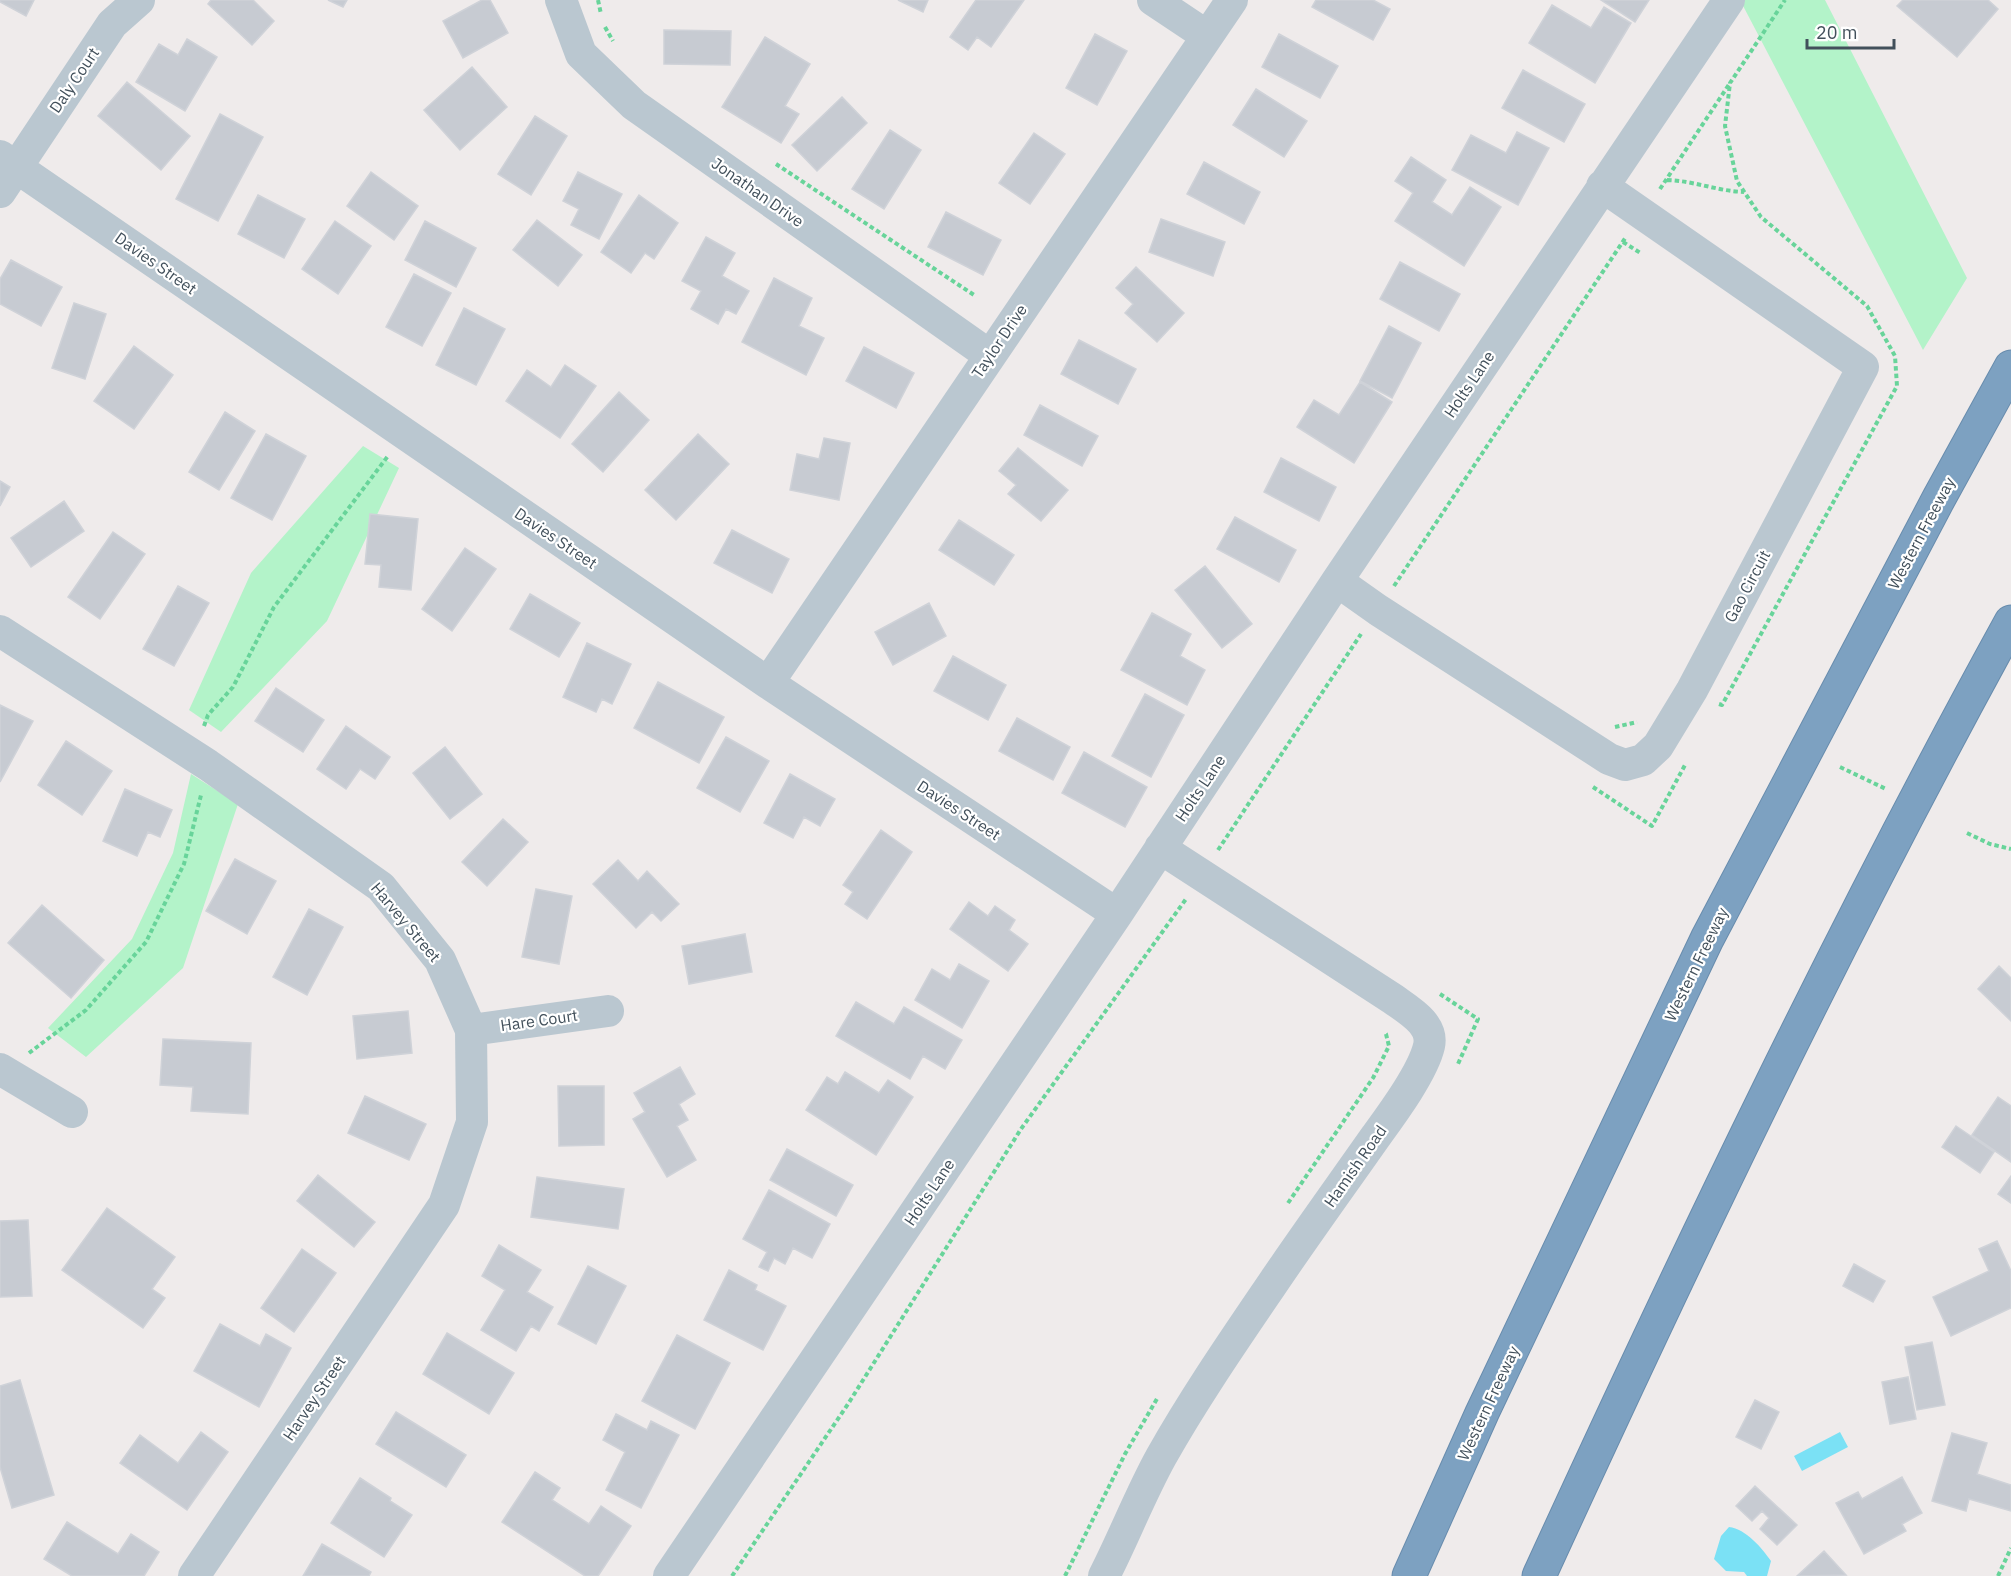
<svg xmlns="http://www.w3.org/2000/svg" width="2011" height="1576" viewBox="0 0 2011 1576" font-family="'IBM Plex Sans',sans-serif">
  <rect width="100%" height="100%" fill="#efebeb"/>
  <!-- green -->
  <path fill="#b3f3c9" d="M 1740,0 L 1825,0 L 1967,278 L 1923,350 Z
    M 363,446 L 399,468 L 327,621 L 221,732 L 189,710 L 251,573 Z
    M 191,774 L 238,804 L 183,968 L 86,1057 L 48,1028 L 132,939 L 173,853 Z"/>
  <!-- water -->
  <path fill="#7be1f5" d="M 1840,1432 L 1848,1447 L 1802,1471 L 1794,1456 Z
    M 1729,1527 C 1746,1529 1762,1548 1771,1561 L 1767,1576 L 1747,1576 L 1744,1572 L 1726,1571 L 1714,1559 L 1721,1536 Z"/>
  <!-- building -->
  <path fill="#c7cbd2" stroke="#cfd2d8" stroke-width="1.5" d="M 0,0 L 34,0 L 26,16 L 0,2 Z
    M 211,0 L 253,0 L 274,21 L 252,45 L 208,4 Z
    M 328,0 L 347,0 L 343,7 Z
    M 482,0 L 490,0 L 508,33 L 463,58 L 443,21 Z
    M 898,0 L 928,0 L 923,12 Z
    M 976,0 L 1024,0 L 991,47 L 977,37 L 968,50 L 950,37 Z
    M 1316,0 L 1373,0 L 1390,9 L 1373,40 L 1312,7 Z
    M 1601,0 L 1649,0 L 1635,22 Z
    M 1903,0 L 1988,0 L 1998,9 L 1957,57 L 1897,6 Z
    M 1552,5 L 1591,28 L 1604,7 L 1631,23 L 1595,83 L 1529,43 Z
    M 664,30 L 731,31 L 730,65 L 664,64 Z
    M 1095,34 L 1127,51 L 1097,105 L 1066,88 Z
    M 1279,34 L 1338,66 L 1320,98 L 1262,67 Z
    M 765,37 L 810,64 L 785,106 L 799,114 L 781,143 L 722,107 Z
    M 187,39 L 217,57 L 185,111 L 136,82 L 159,44 L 178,55 Z
    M 472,67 L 507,107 L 460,150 L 424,110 Z
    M 1523,70 L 1585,104 L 1564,142 L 1502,108 Z
    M 127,82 L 190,136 L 161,170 L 98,116 Z
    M 1256,89 L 1307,121 L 1284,157 L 1233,125 Z
    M 842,97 L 867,123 L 817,171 L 792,145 Z
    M 220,114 L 263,137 L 218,221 L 176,199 Z
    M 535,116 L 567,136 L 531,195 L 498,174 Z
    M 890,130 L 921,150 L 884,209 L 852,189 Z
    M 1517,132 L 1549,148 L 1518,205 L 1452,170 L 1471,135 L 1506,153 Z
    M 1034,133 L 1065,154 L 1030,204 L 999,183 Z
    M 1411,157 L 1446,180 L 1432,202 L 1452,215 L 1470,187 L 1501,207 L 1464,266 L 1395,221 L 1413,193 L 1395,181 Z
    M 1204,162 L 1260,192 L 1244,224 L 1187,194 Z
    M 371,172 L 418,206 L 394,240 L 347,206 Z
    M 578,172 L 622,194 L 599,239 L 571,225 L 579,209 L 563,201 Z
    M 258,195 L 305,219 L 284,258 L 238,234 Z
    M 639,195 L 678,223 L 654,259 L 645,253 L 631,273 L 601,252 Z
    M 946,212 L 1001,240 L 983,275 L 928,247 Z
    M 1161,219 L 1225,242 L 1213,276 L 1149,252 Z
    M 537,220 L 582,255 L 558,286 L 513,250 Z
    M 335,221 L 371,246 L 338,294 L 302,269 Z
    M 425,221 L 476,248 L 456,287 L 405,260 Z
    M 706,237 L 735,253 L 722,276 L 749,291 L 736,314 L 726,309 L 718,324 L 691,309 L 701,291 L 682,281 Z
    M 11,260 L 62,287 L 41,326 L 0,304 L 0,279 Z
    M 1400,262 L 1460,294 L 1439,331 L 1380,299 Z
    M 1136,267 L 1184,313 L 1157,342 L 1125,313 L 1133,304 L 1116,288 Z
    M 414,274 L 451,293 L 422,346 L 386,327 Z
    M 774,278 L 812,298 L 799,326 L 824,338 L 806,375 L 742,342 Z
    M 74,303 L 106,314 L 85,379 L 52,368 Z
    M 464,308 L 505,329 L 476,385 L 436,365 Z
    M 1389,326 L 1421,343 L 1392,398 L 1360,381 Z
    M 1079,340 L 1136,369 L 1118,404 L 1061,374 Z
    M 134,346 L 173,375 L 134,429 L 94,401 Z
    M 864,347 L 914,373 L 896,408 L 846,381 Z
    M 565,365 L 596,386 L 560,438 L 506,401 L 527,370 L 551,387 Z
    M 1360,382 L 1392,402 L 1354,463 L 1297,427 L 1314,400 L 1339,415 Z
    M 619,392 L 649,420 L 603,472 L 572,444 Z
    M 1040,405 L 1098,436 L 1082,466 L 1024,435 Z
    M 225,412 L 255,431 L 219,490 L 189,472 Z
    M 266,434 L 306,456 L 272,520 L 231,498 Z
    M 698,434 L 729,464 L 676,520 L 645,490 Z
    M 824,438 L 850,443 L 839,500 L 790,490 L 797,454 L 819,459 Z
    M 1018,448 L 1068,490 L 1041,521 L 1008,494 L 1016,485 L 999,471 Z
    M 1281,458 L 1336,487 L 1319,521 L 1264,492 Z
    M 0,481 L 10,487 L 0,506 Z
    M 64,501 L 84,531 L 31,567 L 11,538 Z
    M 370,514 L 418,519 L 411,590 L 379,587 L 381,565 L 365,564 Z
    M 1235,517 L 1296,550 L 1279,582 L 1217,549 Z
    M 959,520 L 1014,555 L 994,585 L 939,550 Z
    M 732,530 L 789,559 L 772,593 L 714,563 Z
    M 113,532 L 145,554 L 100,619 L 68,597 Z
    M 465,548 L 496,569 L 452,631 L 422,609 Z
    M 1205,566 L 1252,624 L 1222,648 L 1175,590 Z
    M 178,586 L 209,603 L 174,666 L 143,649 Z
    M 530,594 L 580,623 L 559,657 L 510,629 Z
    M 929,603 L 946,636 L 893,665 L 875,632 Z
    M 1152,613 L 1191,634 L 1180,656 L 1205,670 L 1187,705 L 1121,670 Z
    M 587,643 L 631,664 L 612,704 L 602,699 L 596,712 L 563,697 Z
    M 953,656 L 1006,685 L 988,720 L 934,691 Z
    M 658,682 L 724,717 L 699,763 L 634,728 Z
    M 276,688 L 324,720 L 303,752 L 255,721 Z
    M 1145,694 L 1184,715 L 1151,777 L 1112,756 Z
    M 0,705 L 33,721 L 0,782 Z
    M 1017,718 L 1070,747 L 1053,780 L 999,751 Z
    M 346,726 L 390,757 L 375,779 L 360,769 L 346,789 L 317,769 Z
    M 726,737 L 769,761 L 740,812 L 697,788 Z
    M 66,741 L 112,771 L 82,815 L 38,785 Z
    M 445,747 L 482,794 L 450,819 L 413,773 Z
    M 1084,752 L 1147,787 L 1125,827 L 1062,793 Z
    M 790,774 L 835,799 L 820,826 L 804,817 L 793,838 L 764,823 Z
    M 125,789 L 172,810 L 160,837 L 148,832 L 137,856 L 103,841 Z
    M 503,819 L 528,842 L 487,886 L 462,862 Z
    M 881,830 L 912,852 L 867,919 L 845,904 L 853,892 L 843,885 Z
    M 235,859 L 276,881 L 247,934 L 206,911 Z
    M 618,860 L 638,881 L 647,871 L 679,904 L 661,921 L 652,912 L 636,928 L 593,884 Z
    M 536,889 L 572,896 L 559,964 L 522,957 Z
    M 969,902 L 988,916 L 995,906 L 1015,920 L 1009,930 L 1028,944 L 1008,971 L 950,929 Z
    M 42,905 L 104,960 L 71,998 L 8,943 Z
    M 309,909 L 343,927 L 307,995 L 273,977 Z
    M 745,934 L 752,972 L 689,984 L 682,946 Z
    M 959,964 L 989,981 L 962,1028 L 915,1000 L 932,969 L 950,980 Z
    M 1999,966 L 2011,978 L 2011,1021 L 1978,989 Z
    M 856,1002 L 894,1024 L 904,1007 L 962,1040 L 945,1069 L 923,1056 L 910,1079 L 836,1036 Z
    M 408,1011 L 412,1053 L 357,1059 L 353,1016 Z
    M 163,1039 L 251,1043 L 248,1114 L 191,1111 L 193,1087 L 160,1085 Z
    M 680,1067 L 695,1094 L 679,1104 L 688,1120 L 677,1126 L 696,1160 L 667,1177 L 633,1119 L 645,1112 L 634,1093 Z
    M 845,1072 L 879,1093 L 888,1080 L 913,1097 L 876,1155 L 806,1110 L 827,1077 L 838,1084 Z
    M 558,1086 L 604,1086 L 604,1145 L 559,1146 Z
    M 365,1096 L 426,1124 L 409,1160 L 348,1133 Z
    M 1998,1097 L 2011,1106 L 2011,1162 L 1972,1135 Z
    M 1956,1126 L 1994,1152 L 1980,1173 L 1942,1147 Z
    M 787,1149 L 853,1185 L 836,1216 L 770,1180 Z
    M 318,1175 L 375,1222 L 354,1247 L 297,1201 Z
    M 2011,1176 L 2011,1203 L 1998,1194 Z
    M 537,1177 L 624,1189 L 618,1229 L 531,1217 Z
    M 769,1190 L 830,1224 L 812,1258 L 793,1248 L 785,1264 L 774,1258 L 768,1271 L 759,1267 L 767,1252 L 743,1239 Z
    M 107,1208 L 175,1257 L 152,1289 L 165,1298 L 143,1328 L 62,1270 Z
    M 28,1220 L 32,1296 L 0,1297 L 0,1221 Z
    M 1997,1241 L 2011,1271 L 2011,1308 L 1951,1336 L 1933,1297 L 1989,1271 L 1979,1249 Z
    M 499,1245 L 541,1270 L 527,1292 L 553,1307 L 539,1331 L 531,1326 L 516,1351 L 481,1330 L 505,1290 L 482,1276 Z
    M 302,1249 L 336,1273 L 294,1332 L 261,1308 Z
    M 1854,1264 L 1885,1281 L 1873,1302 L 1843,1286 Z
    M 588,1266 L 626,1286 L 596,1344 L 558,1324 Z
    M 729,1270 L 757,1285 L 755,1290 L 786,1306 L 763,1350 L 704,1320 Z
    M 220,1324 L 260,1346 L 266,1334 L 291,1348 L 259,1407 L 194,1371 Z
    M 447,1333 L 514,1373 L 489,1414 L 423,1374 Z
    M 677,1335 L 730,1363 L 695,1429 L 642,1401 Z
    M 1932,1342 L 1945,1405 L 1917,1410 L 1905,1347 Z
    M 1908,1377 L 1916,1419 L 1890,1424 L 1882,1382 Z
    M 20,1380 L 54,1495 L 12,1508 L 0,1467 L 0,1386 Z
    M 1755,1400 L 1779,1412 L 1761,1449 L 1736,1437 Z
    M 396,1412 L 466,1455 L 446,1487 L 376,1444 Z
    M 616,1414 L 647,1430 L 651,1421 L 679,1435 L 641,1508 L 606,1490 L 625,1452 L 603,1440 Z
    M 201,1432 L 228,1452 L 187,1510 L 120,1463 L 140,1435 L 178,1463 Z
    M 1952,1433 L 1987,1443 L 1977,1474 L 2011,1485 L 2011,1511 L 1969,1499 L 1966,1511 L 1932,1501 Z
    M 535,1472 L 560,1488 L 552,1500 L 589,1524 L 601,1506 L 631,1526 L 598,1576 L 585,1576 L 502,1522 Z
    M 1902,1477 L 1922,1513 L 1902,1524 L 1906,1531 L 1864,1554 L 1836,1503 L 1858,1492 L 1862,1499 Z
    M 360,1478 L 391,1498 L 390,1501 L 412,1515 L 384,1557 L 331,1523 Z
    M 1755,1486 L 1797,1525 L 1777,1545 L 1760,1529 L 1769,1518 L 1762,1511 L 1752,1521 L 1736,1506 Z
    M 67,1522 L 118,1554 L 131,1534 L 159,1552 L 144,1576 L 72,1576 L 44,1559 Z
    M 322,1544 L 371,1572 L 369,1576 L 303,1576 Z
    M 1824,1551 L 1846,1575 L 1797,1576 Z"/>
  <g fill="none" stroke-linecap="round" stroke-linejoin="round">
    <defs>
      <path id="motorway" d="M 1409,1576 L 1482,1413 L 1707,939 L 1939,498 L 2011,367
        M 1539,1576 C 1687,1253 1840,933 2011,622"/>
    </defs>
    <!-- motorway casing -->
    <use href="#motorway" stroke="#688cad" stroke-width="35"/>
    <!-- path -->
    <path stroke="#68d49a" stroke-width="4" stroke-dasharray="4.5 3" stroke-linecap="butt" d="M 598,0 L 601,14
      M 605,27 L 613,41
      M 776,164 L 974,295
      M 1667,180 C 1695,181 1717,191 1744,192
      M 1660,189 L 1730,83
      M 1623,242 L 1642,254
      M 1394,586 L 1626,237
      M 1719,704 L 1722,705 L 1897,386 L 1895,356 L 1867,306 L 1761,217 L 1737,181 L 1725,126 L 1730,83 L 1785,0
      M 204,726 L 208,715 L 233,687 L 274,607 L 388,456
      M 1615,727 L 1637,722
      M 1840,767 L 1886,789
      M 1593,787 L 1652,826 L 1685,765
      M 1967,833 L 1990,844 L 2011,849
      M 1218,850 L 1361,634
      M 1440,994 L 1478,1019 L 1458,1064
      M 29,1053 L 86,1010 L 146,942 L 184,864 L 201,795
      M 1288,1203 L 1373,1078 L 1389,1046 L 1386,1034 L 1384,1032
      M 732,1576 L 848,1404 L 1021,1129 L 1186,899
      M 1065,1576 L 1125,1454 L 1158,1397
      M 1998,1576 L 2011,1548"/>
    <!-- minor -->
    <path stroke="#bac7d0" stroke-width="32" d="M 561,0 L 581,54 L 634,105 L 989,355
      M 1153,0 L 1207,36
      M 0,156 L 768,683 L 1117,914
      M 0,192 L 112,24 L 139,0
      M 1337,581 L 1378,610 L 1609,759 L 1625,765 L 1643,760 L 1658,746 L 1692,690 L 1863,367 L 1602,186
      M 0,631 L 208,765 L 381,887 L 440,960 L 471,1030 L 472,1122 L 444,1205 L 194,1576
      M 768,683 L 1232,0
      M 471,1030 L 608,1011
      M 0,1069 L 72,1112
      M 669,1576 L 1117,914 L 1337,581 L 1729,0
      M 1104,1576 C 1124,1537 1140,1495 1161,1457 C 1196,1395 1237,1336 1277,1277 C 1309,1230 1343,1183 1376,1136 C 1392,1114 1423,1072 1429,1046 C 1434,1024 1408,1010 1393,999 L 1160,848"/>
    <!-- motorway -->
    <use href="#motorway" stroke="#7da1c1" stroke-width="33"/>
  </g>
  <g text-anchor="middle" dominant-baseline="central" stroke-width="4.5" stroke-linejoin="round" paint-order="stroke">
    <!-- street labels -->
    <g font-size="16" fill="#42505b" stroke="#fff">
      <text transform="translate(74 80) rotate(-56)">Daly Court</text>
      <text transform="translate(758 192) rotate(35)">Jonathan Drive</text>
      <text transform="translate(156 263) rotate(35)">Davies Street</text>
      <text transform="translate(999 341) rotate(-56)">Taylor Drive</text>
      <text transform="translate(1469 384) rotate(-56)">Holts Lane</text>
      <text transform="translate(1921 533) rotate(-62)">Western Freeway</text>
      <text transform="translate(556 538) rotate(34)">Davies Street</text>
      <text transform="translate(1747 586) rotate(-62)">Gao Circuit</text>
      <text transform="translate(1200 788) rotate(-56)">Holts Lane</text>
      <text transform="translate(959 810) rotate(33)">Davies Street</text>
      <text transform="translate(406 922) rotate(50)">Harvey Street</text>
      <text transform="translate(1696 964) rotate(-64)">Western Freeway</text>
      <text transform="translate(539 1020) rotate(-8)">Hare Court</text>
      <text transform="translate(1355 1166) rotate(-55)">Hamish Road</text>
      <text transform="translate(929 1192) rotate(-56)">Holts Lane</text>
      <text transform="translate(314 1398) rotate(-56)">Harvey Street</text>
      <text transform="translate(1488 1403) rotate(-65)">Western Freeway</text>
    </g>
  </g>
  <!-- scale -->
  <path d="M1807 39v9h87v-9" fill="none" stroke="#42505b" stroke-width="3"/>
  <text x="1816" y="39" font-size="18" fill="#42505b" stroke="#ffffff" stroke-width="4.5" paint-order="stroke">20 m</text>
</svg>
